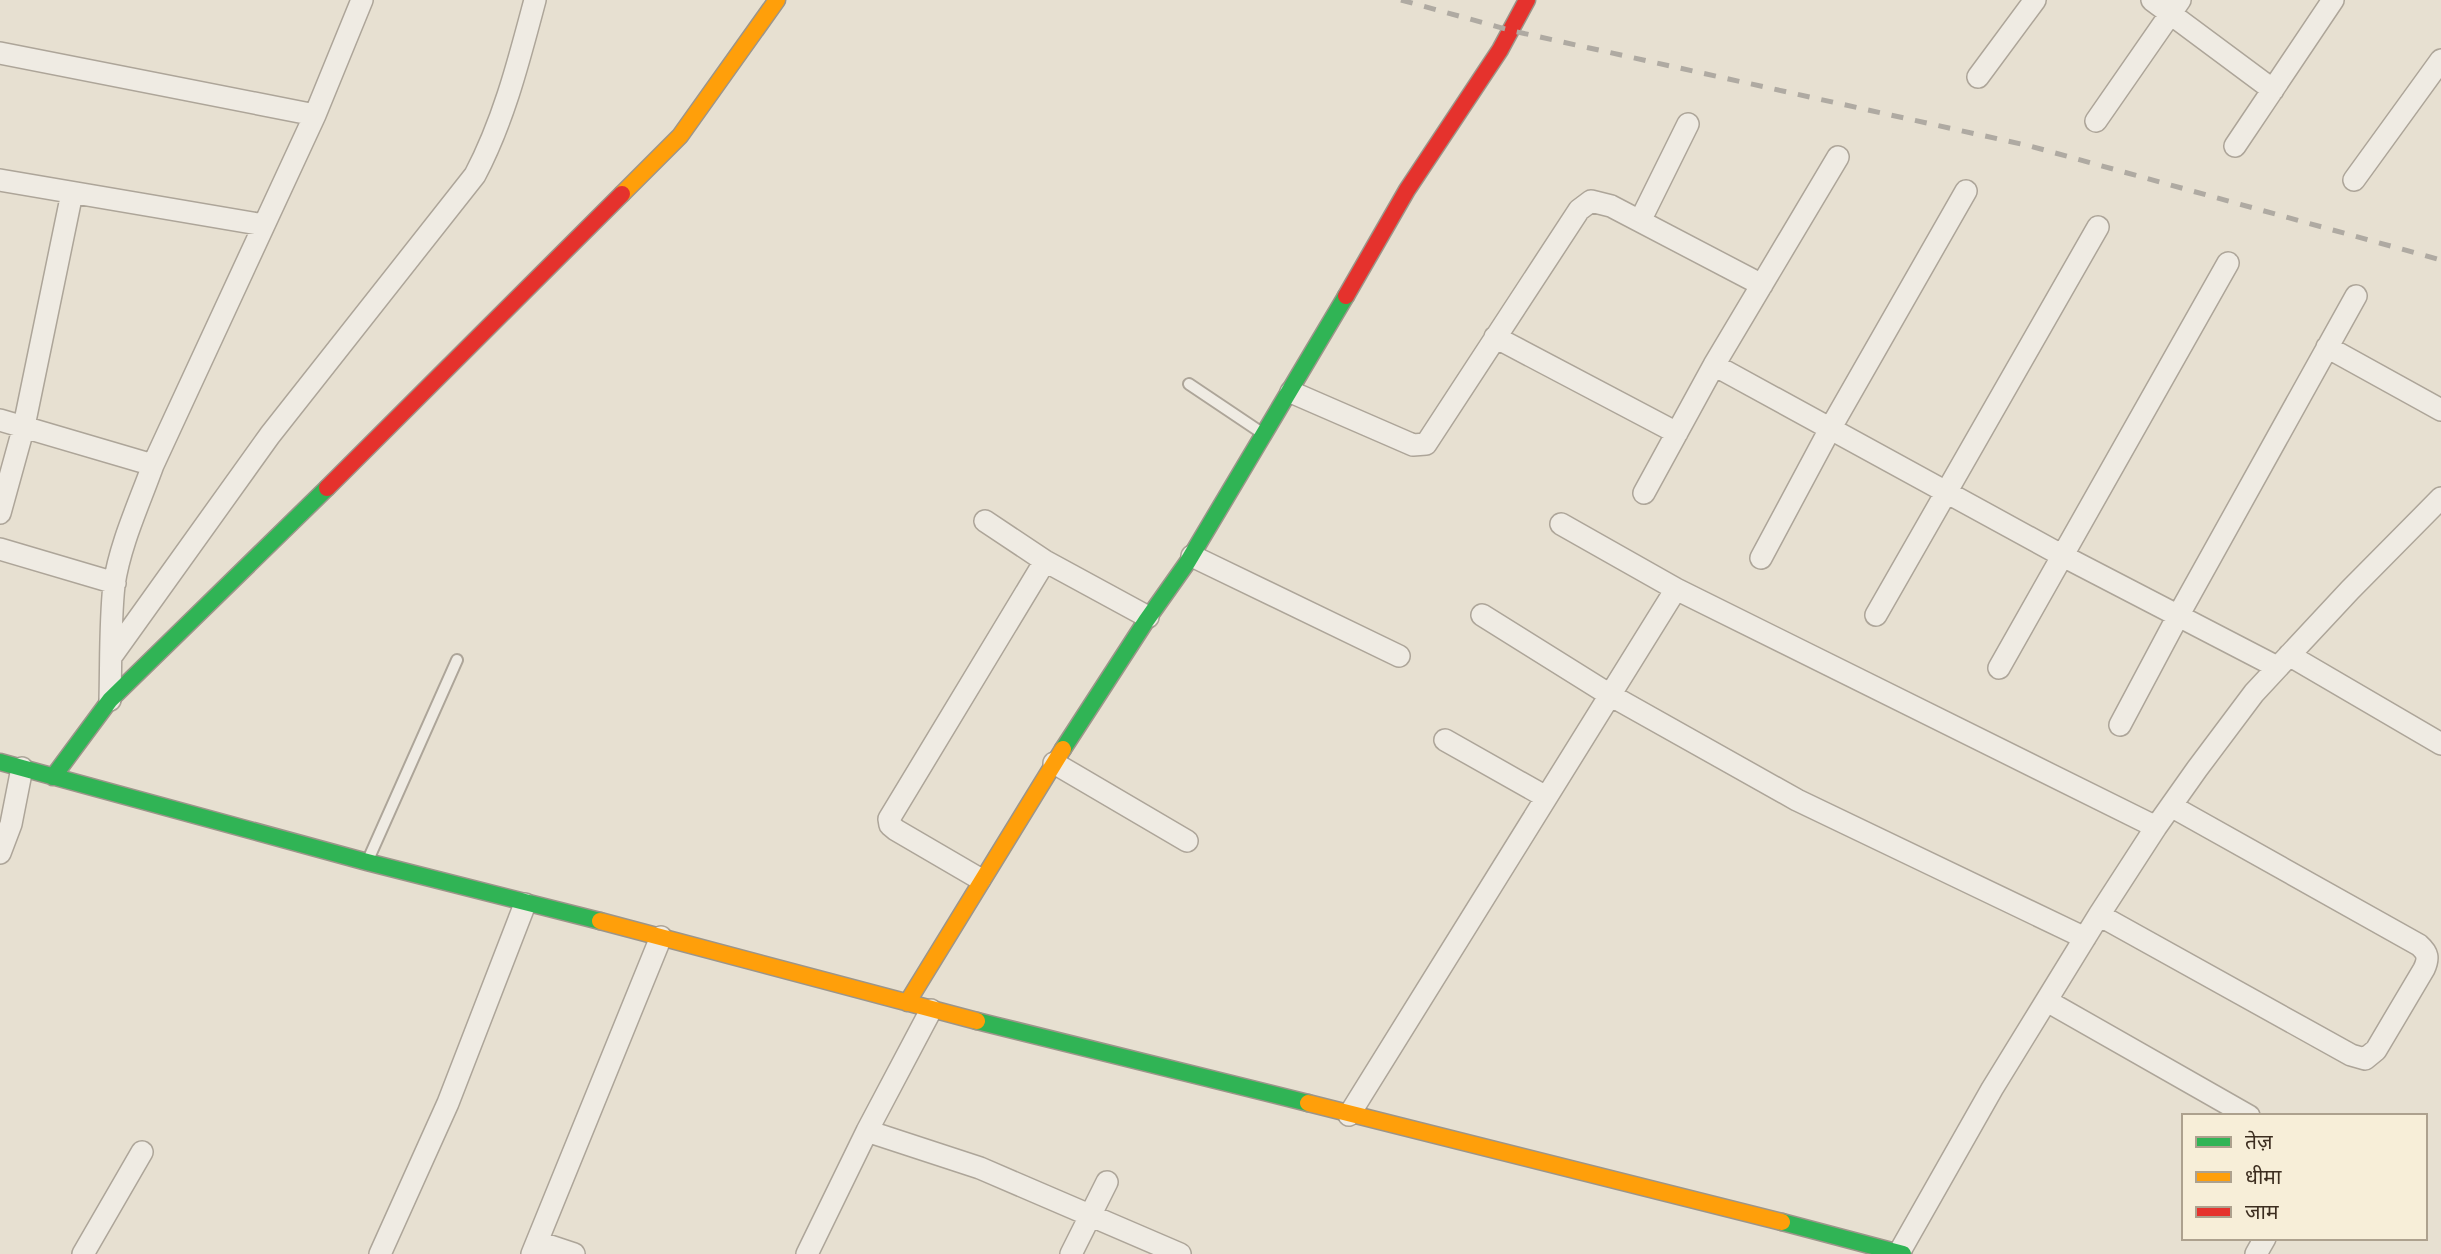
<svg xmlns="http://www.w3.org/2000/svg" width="2441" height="1254" viewBox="0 0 2441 1254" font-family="Lora,'Noto Sans Devanagari',serif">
  <rect width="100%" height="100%" fill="#e7e0d1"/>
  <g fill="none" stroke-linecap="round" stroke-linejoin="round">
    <defs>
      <path id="lane" d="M 1189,384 L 1262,433
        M 368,860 L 457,660"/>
      <path id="street" d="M 2152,0 L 2273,90
        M 0,53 L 315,115
        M 1978,77 L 2035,0
        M 2096,121 L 2180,0
        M 2235,146 L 2333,0
        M 0,180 L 264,225
        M 2354,180 L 2441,60
        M 1640,221 L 1688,124
        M 1495,337 L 1677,433
        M 2327,347 L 2441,410
        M 1714,365 L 2063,556 L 2277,667
        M 1291,392 L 1413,445 L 1426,444 L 1579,210 L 1591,201 L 1611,206 L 1762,285
        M 0,420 L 153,465
        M 1644,493 L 1714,365 L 1838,157
        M 0,513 L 24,426 L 72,193
        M 985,521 L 1045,561 L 1148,617
        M 1561,524 L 1676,589 L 2156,827
        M 0,549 L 115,583
        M 1192,556 L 1399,656
        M 1761,558 L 1830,429 L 1966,191
        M 1482,615 L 1610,695 L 1797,800 L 2085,938
        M 1876,615 L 2098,227
        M 2289,655 L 2441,744
        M 111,657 L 270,435 L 475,175 C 504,120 519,60 535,0
        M 1999,668 L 2228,263
        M 110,700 C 111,662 110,622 114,585 C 120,544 139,504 153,465 L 315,115 L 362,0
        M 2120,725 L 2178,616 L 2356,296
        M 1445,740 L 1546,797
        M 1054,763 L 1187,841
        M 0,853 L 11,824 L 22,768
        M 980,879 L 896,830 L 890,825 L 889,819 L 1045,561
        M 2099,915 L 2351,1055 L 2365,1059 L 2376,1050 L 2424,969 C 2429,958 2428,953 2419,945 L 2171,806
        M 2047,1001 L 2249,1116
        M 1349,1115 L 1676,589
        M 867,1131 L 980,1168 L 1180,1254
        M 538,1242 L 574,1254
        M 1899,1253 L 1992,1089 L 2099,915 L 2156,827 L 2197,769 L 2254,693 L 2350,590 L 2441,498
        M 83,1254 L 142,1152
        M 380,1254 L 448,1103 L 525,904
        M 532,1254 L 661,937
        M 807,1254 L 867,1131 L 931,1010
        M 1071,1254 L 1107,1182
        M 2256,1254 L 2265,1238"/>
      <path id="fast" d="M 1063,749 L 1146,621 L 1187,563 L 1346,296
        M 0,762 L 367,862 L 600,921
        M 53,777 L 110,700 L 327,488
        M 977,1021 L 1308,1103
        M 1782,1222 L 1903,1254"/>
      <path id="slow" d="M 622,194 L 680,136 L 777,0
        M 600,921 L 977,1021
        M 907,1003 L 1063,749
        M 1308,1103 L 1782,1222"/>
      <path id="jam" d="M 1346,296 L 1407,190 L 1500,50 L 1527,0
        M 327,488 L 622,194"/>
    </defs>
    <!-- lane casing -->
    <use href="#lane" stroke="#ada599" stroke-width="14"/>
    <!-- street casing -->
    <use href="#street" stroke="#ada599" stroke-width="24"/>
    <!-- fast casing -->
    <use href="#fast" stroke="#9c958a" stroke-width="19"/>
    <!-- slow casing -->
    <use href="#slow" stroke="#9c958a" stroke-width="19"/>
    <!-- jam casing -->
    <use href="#jam" stroke="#9c958a" stroke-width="19"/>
    <!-- lane -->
    <use href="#lane" stroke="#efebe3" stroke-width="10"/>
    <!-- street -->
    <use href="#street" stroke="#efebe3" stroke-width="21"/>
    <!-- fast -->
    <use href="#fast" stroke="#30b455" stroke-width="16"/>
    <!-- slow -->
    <use href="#slow" stroke="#ff9f0a" stroke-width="16"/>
    <!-- jam -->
    <use href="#jam" stroke="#e5322d" stroke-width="16"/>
    <!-- rail -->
    <path stroke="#afaaa2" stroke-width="5" stroke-dasharray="12 12" stroke-linecap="butt" d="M 1401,0 L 1513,31 L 2030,146 L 2441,260"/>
  </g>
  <!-- legend -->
  <rect x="2182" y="1114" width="245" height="126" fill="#f7eed8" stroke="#ada18e" stroke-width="2"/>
  <rect x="2196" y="1137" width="35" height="10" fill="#30b455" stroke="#ada18e" stroke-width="2"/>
  <text x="2245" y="1149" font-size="21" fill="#3d2e20">तेज़</text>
  <rect x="2196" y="1172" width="35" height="10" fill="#ff9f0a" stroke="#ada18e" stroke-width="2"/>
  <text x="2245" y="1184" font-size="21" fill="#3d2e20">धीमा</text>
  <rect x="2196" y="1207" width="35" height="10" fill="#e5322d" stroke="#ada18e" stroke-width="2"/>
  <text x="2245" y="1219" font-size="21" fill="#3d2e20">जाम</text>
</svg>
